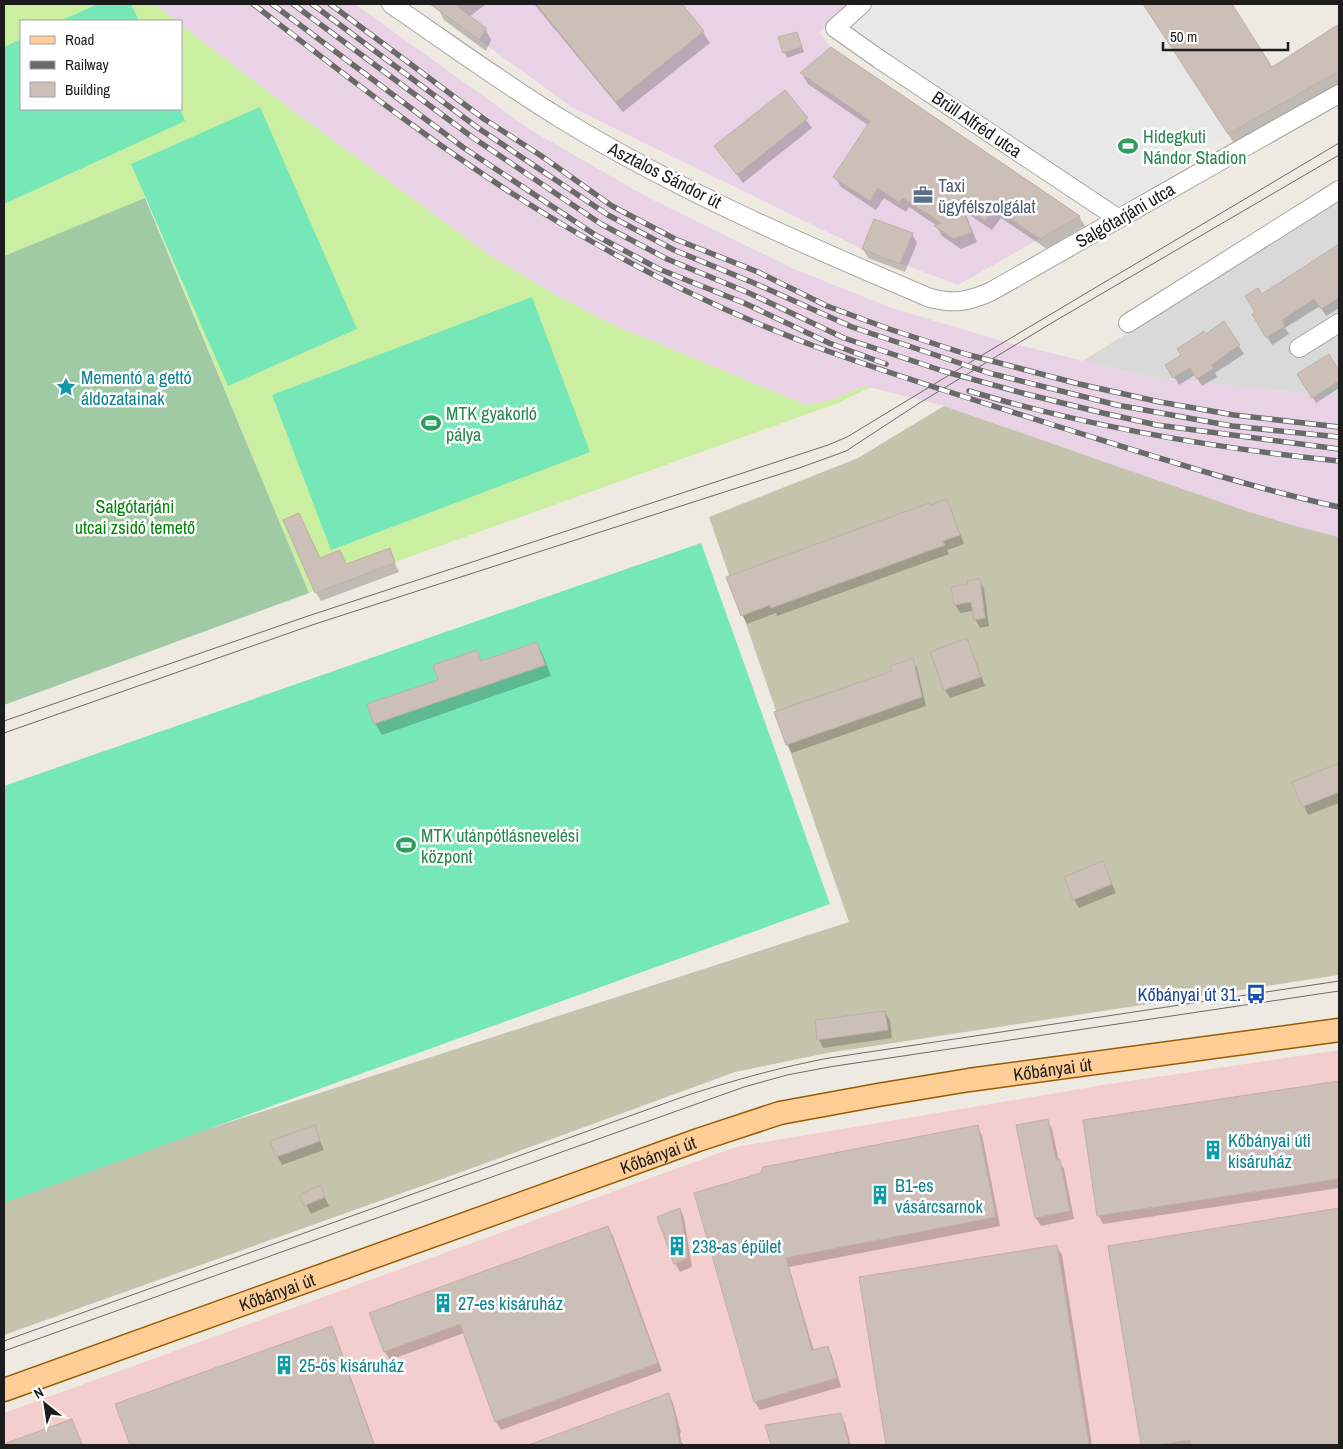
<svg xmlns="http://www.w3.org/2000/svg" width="1343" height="1449" viewBox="0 0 1343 1449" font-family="'Archivo Narrow',sans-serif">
  <rect width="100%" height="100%" fill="#efeae1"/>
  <!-- residential -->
  <path fill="#dad9d9" d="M 1339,199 L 1339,397 L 1149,377 L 1083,361 Z"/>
  <!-- commercial -->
  <path fill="#f2cece" d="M 1339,1050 L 1339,1445 L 4,1445 L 4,1413 L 736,1147 L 1109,1084 Z"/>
  <!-- industrial -->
  <path fill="#e9d2e5" d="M 154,4 L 355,4 L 529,129 L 645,196 L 794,269 L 892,308 L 1002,341 L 1149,377 L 1339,397 L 1339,537 L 1299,527 L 1246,511 L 944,406 L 865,386 L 829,401 L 806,405 L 609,323 L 549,291 L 492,257 L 292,110 L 181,25 L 181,21 L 177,21 Z
    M 430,4 L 845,4 L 846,9 L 819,32 L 831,47 L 1078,214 L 1076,218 L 958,285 L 862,249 L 573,108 Z"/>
  <!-- construction -->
  <path fill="#c4c3ab" d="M 944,406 L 1246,511 L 1299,527 L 1339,537 L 1339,975 L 827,1053 L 735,1072 L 464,1171 L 4,1335 L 4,1195 L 849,922 L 709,517 L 858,458 Z"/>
  <!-- grass -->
  <path fill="#caefa1" d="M 4,4 L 154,4 L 177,21 L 21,21 L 21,109 L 181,109 L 181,25 L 292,110 L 492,257 L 549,291 L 609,323 L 806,405 L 829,401 L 865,386 L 871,387 L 838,403 L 309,593 L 146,198 L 4,256 Z"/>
  <!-- cemetery -->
  <path fill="#a0caa4" d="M 145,198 L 309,593 L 4,705 L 4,256 Z"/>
  <!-- pitch -->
  <path fill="#76e7b7" d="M 98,4 L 131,4 L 139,21 L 60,21 Z
    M 21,39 L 21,109 L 180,109 L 185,121 L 4,204 L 4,47 Z
    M 260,107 L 357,329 L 228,386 L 131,164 Z
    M 532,297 L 590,452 L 331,550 L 272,395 Z
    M 701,543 L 830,904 L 4,1203 L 4,786 Z"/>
  <!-- parking -->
  <path fill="#e8e8e8" d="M 880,4 L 1144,4 L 1228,134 L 1119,209 L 851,27 Z"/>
  <!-- shadow -->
  <path fill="#0003" d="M 440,4 L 486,4 L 469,17 L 485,28 L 491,40 L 486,51 L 444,20 L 438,8 Z
    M 534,4 L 680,4 L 703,32 L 710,43 L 623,112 Z
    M 1144,4 L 1230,4 L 1272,69 L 1339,25 L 1339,86 L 1235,145 Z
    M 796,33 L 804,52 L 787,58 L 779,38 Z
    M 831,49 L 1079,216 L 1085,226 L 1047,249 L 1001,218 L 992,230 L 965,212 L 977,242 L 961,249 L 942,236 L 936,226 L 937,226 L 909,207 L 906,212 L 884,198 L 876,210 L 841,187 L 835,177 L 869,126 L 808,84 L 802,74 Z
    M 785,91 L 812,128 L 743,183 L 716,146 Z
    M 912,234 L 917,243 L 905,272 L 868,258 L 863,249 Z
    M 1339,246 L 1339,308 L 1326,316 L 1320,306 L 1285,328 L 1289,334 L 1272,345 L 1253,315 L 1257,312 L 1262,296 Z
    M 1224,323 L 1244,354 L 1215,373 L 1217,377 L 1202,386 L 1195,375 L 1179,385 L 1167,365 L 1182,356 L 1206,335 Z
    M 1328,356 L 1339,373 L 1339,388 L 1316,403 L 1298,374 Z
    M 946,500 L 951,509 L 964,544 L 947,550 L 949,554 L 777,616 L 776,613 L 747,624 L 742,615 L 930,506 Z
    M 389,550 L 399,572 L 321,601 L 316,593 L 320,559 L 346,565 Z
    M 979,580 L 984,589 L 989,626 L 980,628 L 975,619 L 973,611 L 960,613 L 955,604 L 969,585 Z
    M 966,640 L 971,648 L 985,686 L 950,698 L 945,690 L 931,653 Z
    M 537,643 L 543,655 L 551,676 L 382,735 L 375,723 L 440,681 L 476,651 L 482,662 Z
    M 912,660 L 917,668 L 926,706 L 792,753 L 787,745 Z
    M 1339,765 L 1339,803 L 1308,815 L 1294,783 Z
    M 1102,863 L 1116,893 L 1079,908 L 1074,899 Z
    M 885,1012 L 890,1021 L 892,1038 L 823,1048 L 819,1039 Z
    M 1339,1082 L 1339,1188 L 1103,1224 L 1098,1215 L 1085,1121 Z
    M 1047,1120 L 1052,1129 L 1059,1161 L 1064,1169 L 1074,1219 L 1041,1226 L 1036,1218 Z
    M 314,1127 L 324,1150 L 282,1165 L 277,1156 Z
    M 977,1127 L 982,1135 L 1000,1226 L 789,1267 L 814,1351 L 827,1347 L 832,1356 L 841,1387 L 760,1410 L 755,1402 L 696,1194 Z
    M 320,1187 L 329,1206 L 311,1214 L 301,1195 Z
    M 680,1209 L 684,1218 L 692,1267 L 680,1272 L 675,1263 Z
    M 1339,1209 L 1339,1445 L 1142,1445 L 1110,1247 Z
    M 608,1228 L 613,1236 L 662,1371 L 501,1430 L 496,1422 L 464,1333 L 390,1360 L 385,1352 Z
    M 1057,1247 L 1062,1255 L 1092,1445 L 887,1445 L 860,1278 Z
    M 331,1327 L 336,1336 L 375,1445 L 131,1445 L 116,1405 Z
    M 668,1394 L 673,1403 L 681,1433 L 680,1433 L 681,1441 L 684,1445 L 530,1445 Z
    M 840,1415 L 845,1423 L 851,1445 L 772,1445 L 766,1426 Z
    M 72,1420 L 83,1445 L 4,1445 Z"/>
  <!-- building -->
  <path fill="#cbbfb7" stroke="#c2afa2" d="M 430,4 L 454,4 L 486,28 L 479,40 Z
    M 536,4 L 682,4 L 704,31 L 616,102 Z
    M 1143,4 L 1232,4 L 1272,67 L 1339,24 L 1339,71 L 1228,134 Z
    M 797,32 L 802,47 L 783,53 L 778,37 Z
    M 831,47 L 1080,216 L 1040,239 L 994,208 L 985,221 L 961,204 L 972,232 L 954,239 L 934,226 L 941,223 L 903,198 L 899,203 L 878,188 L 870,201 L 833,177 L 870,121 L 800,73 Z
    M 785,90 L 808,118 L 737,175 L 714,146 Z
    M 874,219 L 913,233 L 900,264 L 862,249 Z
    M 1339,244 L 1339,298 L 1321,309 L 1314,299 L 1282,320 L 1285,326 L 1266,338 L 1252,314 L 1255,312 L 1245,296 L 1258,288 L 1262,294 Z
    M 1224,321 L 1240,345 L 1211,365 L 1214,368 L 1197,379 L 1190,368 L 1173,378 L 1165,365 L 1181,355 L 1177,349 L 1204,331 L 1206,334 Z
    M 1329,354 L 1339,371 L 1339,381 L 1312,398 L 1297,374 Z
    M 947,499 L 960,535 L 943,541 L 945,545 L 771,608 L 770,605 L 741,616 L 726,577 L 929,503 L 930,505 Z
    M 299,513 L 320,558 L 340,550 L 346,564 L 390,548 L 395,563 L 315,593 L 283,520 Z
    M 980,579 L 985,618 L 974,620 L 971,602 L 954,605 L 951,587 L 968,584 L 967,581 Z
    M 967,638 L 981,677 L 944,690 L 930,652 Z
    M 537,642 L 545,665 L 374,724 L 367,704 L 438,680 L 433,665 L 477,650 L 481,661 Z
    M 913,658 L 922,697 L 786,745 L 774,712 L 892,671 L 890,666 Z
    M 1339,763 L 1339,792 L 1302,807 L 1292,782 Z
    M 1103,861 L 1112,884 L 1073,900 L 1064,877 Z
    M 885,1011 L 888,1030 L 817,1040 L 815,1020 Z
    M 1339,1081 L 1339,1179 L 1097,1216 L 1083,1120 Z
    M 1048,1119 L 1056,1160 L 1060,1159 L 1070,1211 L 1035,1218 L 1016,1125 Z
    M 315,1125 L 320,1141 L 276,1157 L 270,1141 Z
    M 978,1125 L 996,1217 L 786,1258 L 812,1350 L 828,1346 L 837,1378 L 754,1402 L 694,1193 L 761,1173 L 763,1167 Z
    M 321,1185 L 325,1197 L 304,1206 L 299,1195 Z
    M 680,1208 L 688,1258 L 674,1264 L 657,1217 Z
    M 1339,1208 L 1339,1445 L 1191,1445 L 1190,1440 L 1158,1445 L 1141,1445 L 1108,1246 Z
    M 608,1226 L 658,1363 L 495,1422 L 460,1324 L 384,1352 L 369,1313 Z
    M 1057,1245 L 1089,1444 L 1080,1445 L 886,1445 L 859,1277 Z
    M 332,1326 L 374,1445 L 130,1445 L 115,1404 Z
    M 669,1393 L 677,1424 L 676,1425 L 680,1445 L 531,1445 L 531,1444 Z
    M 841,1413 L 849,1445 L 771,1445 L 765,1425 Z
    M 72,1419 L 82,1445 L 4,1445 L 4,1444 Z"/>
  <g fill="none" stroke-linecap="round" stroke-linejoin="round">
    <defs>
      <path id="minor" d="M 391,4 C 448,43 504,84 563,120 C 679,191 805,245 930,298 C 954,304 967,302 990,292 C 1107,226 1222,159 1339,94
        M 862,4 L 835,28 L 879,59 L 1119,219
        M 1128,323 L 1339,190
        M 1299,348 L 1339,323"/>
      <g id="major">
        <path id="s1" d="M 4,1390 L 698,1140 L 780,1113 L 878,1095 L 969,1080 L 1339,1030"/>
      </g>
    </defs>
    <!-- minor casing -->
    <use href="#minor" stroke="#a3a3a3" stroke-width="20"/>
    <!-- major casing -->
    <use href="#major" stroke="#955d00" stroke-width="25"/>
    <!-- minor -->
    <use href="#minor" stroke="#fff" stroke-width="18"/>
    <!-- major -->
    <use href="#major" stroke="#ffcd96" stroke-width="22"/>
    <!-- tram -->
    <path stroke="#6a6a6a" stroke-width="1" d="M 4,721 L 308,616 L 828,445 L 847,437 C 1010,337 1175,241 1339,143
      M 4,733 L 315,624 L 802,467 L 846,451 L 921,402 L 1055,321 L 1339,155
      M 4,1341 L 688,1095 C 735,1080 781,1067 829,1058 L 1339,981
      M 4,1351 L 744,1087 L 787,1075 L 829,1067 L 1339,991"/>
    <defs>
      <path id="rail" d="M 253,4 C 354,82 454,161 565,226 C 646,274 733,316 822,349 C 896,376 972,399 1047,423 C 1144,453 1240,485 1339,507
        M 272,4 L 464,148 L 597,236 L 659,269 L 744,303 L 829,343 L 886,364
        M 293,4 L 472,137 L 601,224 L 667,259 L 749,293 L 844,338 L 943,371 L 1026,394 L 1103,413 L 1157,425 L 1339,449
        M 312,4 L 478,128 L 608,215 L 674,250 L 754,283 L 852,327 L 989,373 L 1117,405 L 1232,426 L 1339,437
        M 330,4 L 484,119 L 540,155 L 612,206 L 675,239 L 758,272 L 827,306 L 892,330 L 969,355 L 1079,384 L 1160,402 L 1234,415 L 1339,427
        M 969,391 C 1089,427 1214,448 1339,461"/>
    </defs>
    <!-- rail casing -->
    <use href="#rail" stroke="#6a6a6a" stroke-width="5.5"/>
    <!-- rail -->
    <use href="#rail" stroke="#fff" stroke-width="4" stroke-dasharray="11" stroke-linecap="butt"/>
  </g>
  <!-- icons -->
  <defs>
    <symbol id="stadium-bare" viewBox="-9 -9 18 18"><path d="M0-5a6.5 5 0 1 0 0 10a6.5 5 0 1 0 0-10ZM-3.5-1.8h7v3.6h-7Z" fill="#2e9e5b" stroke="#fff" stroke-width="2.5" paint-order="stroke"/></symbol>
    <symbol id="office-bare" viewBox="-9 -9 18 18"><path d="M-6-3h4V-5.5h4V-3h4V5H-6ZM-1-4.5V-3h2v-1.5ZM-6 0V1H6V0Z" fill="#5c6f8a" stroke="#fff" stroke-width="2.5" paint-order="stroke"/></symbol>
    <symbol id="sight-bare" viewBox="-9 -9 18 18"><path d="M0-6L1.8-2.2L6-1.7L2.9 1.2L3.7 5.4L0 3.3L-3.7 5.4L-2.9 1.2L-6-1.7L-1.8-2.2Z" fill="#0f9aa8" stroke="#fff" stroke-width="2.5" paint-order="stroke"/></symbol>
    <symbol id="bus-bare" viewBox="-9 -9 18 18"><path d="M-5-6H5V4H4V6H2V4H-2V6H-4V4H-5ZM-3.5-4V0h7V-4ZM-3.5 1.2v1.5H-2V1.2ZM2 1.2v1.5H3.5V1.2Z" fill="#1a4fb4" stroke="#fff" stroke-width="2.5" paint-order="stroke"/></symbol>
    <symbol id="building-bare" viewBox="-9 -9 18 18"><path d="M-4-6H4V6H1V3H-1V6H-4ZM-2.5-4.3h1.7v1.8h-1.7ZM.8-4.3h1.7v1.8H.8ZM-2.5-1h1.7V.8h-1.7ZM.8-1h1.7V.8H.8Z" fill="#0f9aa8" stroke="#fff" stroke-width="2.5" paint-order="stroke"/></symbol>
  </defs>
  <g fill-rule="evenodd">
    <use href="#stadium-bare" x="1114" y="132" width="28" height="28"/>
    <use href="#office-bare" x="909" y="181" width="28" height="28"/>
    <use href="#sight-bare" x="52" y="373" width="28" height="28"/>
    <use href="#stadium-bare" x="417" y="409" width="28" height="28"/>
    <use href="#stadium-bare" x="392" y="831" width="28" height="28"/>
    <use href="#bus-bare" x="1242" y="980" width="28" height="28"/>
    <use href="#building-bare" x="1199" y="1136" width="28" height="28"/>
    <use href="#building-bare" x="866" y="1181" width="28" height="28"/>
    <use href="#building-bare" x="663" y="1232" width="28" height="28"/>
    <use href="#building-bare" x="429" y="1289" width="28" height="28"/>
    <use href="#building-bare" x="270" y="1351" width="28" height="28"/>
  </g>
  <g text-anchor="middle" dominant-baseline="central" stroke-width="5" stroke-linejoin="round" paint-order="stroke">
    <!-- street labels -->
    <g font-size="18" fill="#1c1c1c" stroke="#fff">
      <text transform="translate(977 124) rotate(34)">Brüll Alfréd utca</text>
      <text transform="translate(665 175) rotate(27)">Asztalos Sándor út</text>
      <text transform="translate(1125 215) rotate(-30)">Salgótarjáni utca</text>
      <text stroke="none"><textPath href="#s1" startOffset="1100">Kőbányai út</textPath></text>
      <text stroke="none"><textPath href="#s1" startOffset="695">Kőbányai út</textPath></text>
      <text stroke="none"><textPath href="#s1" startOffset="290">Kőbányai út</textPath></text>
    </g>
    <!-- leisure labels -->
    <g font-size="18" fill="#27864d" stroke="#fff" text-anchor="start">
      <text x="1143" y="136">Hidegkuti<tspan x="1143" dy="21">Nándor Stadion</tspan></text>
      <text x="446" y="413">MTK gyakorló<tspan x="446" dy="21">pálya</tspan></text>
      <text x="421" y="835">MTK utánpótlásnevelési<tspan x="421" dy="21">központ</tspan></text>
    </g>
    <!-- service labels -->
    <g font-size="18" fill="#4e5e75" stroke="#fff" text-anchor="start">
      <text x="938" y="185">Taxi<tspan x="938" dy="21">ügyfélszolgálat</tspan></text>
    </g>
    <!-- culture labels -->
    <g font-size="18" fill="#0d838f" stroke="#fff" text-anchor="start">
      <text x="81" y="377">Mementó a gettó<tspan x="81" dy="21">áldozatainak</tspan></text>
      <text x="1228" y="1140">Kőbányai úti<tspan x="1228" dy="21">kisáruház</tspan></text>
      <text x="895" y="1185">B1-es<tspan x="895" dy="21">vásárcsarnok</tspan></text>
      <text x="692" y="1246">238-as épület</text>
      <text x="458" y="1303">27-es kisáruház</text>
      <text x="299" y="1365">25-ös kisáruház</text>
    </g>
    <!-- park labels -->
    <g font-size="18" fill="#018406" stroke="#fff">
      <text x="135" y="506">Salgótarjáni<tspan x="135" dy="21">utcai zsidó temető</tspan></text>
    </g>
    <!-- transit labels -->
    <g font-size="18" fill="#164399" stroke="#fff" text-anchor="end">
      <text x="1241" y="994">Kőbányai út 31.</text>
    </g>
  </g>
  <!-- border -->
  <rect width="1343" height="1449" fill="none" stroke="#1c1c1c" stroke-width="10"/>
  <!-- legend -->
  <rect x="20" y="20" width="162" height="90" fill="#ffffff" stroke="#a4a4a4"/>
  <rect x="30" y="36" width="25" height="8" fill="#ffcd96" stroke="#a4a4a4"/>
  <text x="65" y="45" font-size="15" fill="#1c1c1c">Road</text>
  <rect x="30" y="61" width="25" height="8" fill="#6a6a6a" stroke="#a4a4a4"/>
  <text x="65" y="70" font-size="15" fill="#1c1c1c">Railway</text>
  <rect x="30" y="82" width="25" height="15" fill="#cbbfb7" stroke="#a4a4a4"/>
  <text x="65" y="95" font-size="15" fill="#1c1c1c">Building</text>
  <!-- north arrow -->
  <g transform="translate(45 1404) rotate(330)" stroke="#ffffff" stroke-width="4" paint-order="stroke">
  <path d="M0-4L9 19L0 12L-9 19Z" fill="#1c1c1c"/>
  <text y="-8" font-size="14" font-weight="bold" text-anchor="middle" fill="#1c1c1c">N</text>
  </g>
  <!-- scale -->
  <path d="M1163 42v8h125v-8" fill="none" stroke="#1c1c1c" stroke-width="2.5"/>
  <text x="1170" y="42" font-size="15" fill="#1c1c1c" stroke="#ffffff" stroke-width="4" paint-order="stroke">50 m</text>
</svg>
